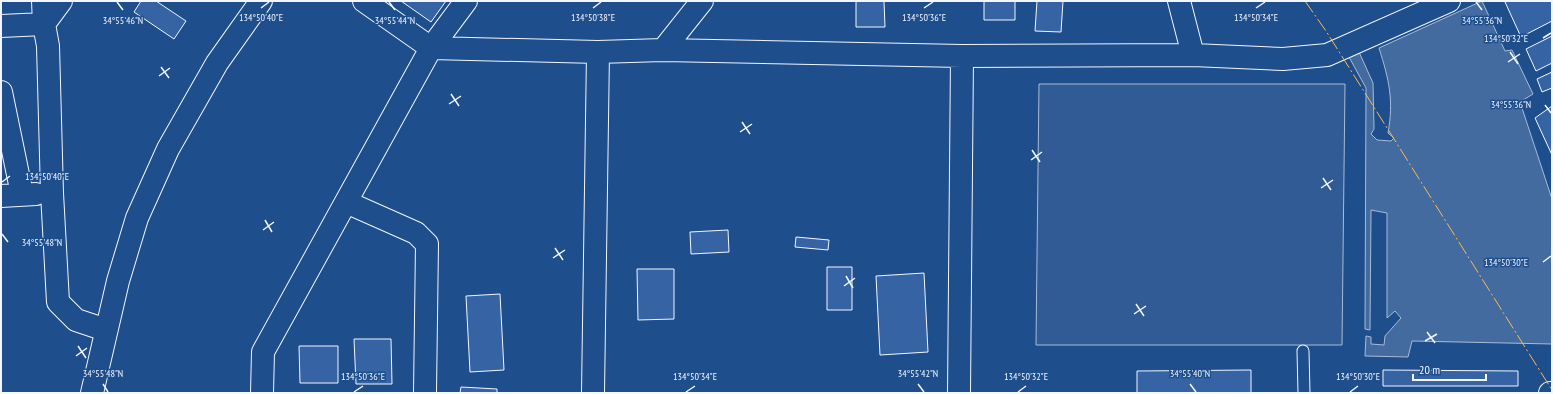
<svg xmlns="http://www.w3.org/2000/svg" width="1553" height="394" viewBox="0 0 1553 394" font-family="'PT Sans Narrow',sans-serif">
  <rect width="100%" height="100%" fill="#1f4e8c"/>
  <!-- built -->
  <path fill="#305b95" stroke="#a8bbd7" d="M 1039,84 L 1345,84 L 1342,345 L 1036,345 Z"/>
  <!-- water -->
  <path fill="#446ba0" stroke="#a8bbd7" d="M 1482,1 L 1505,51 L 1512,50 L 1533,94 L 1520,102 L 1552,199 L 1552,344 L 1412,341 L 1408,357 L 1365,356 L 1366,336 L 1371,337 L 1371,344 L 1384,345 L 1385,336 L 1401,318 L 1395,311 L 1387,318 L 1387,213 L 1371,210 L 1370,330 L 1365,329 L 1366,88 L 1349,57 L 1359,52 L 1373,83 L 1374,129 L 1371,134 L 1377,140 L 1391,141 L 1394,138 L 1388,133 C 1394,100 1389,80 1379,48 Z"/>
  <!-- building -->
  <path fill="#3563a3" stroke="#f2f6ff" d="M 141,1 L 156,1 L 186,21 L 174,39 L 134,12 Z
    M 401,1 L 446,1 L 431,22 Z
    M 856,1 L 884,1 L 885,27 L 856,27 Z
    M 984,1 L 1015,1 L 1015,20 L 984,20 Z
    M 1037,1 L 1063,1 L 1061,32 L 1035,31 Z
    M 1508,1 L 1552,1 L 1552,21 L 1521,37 L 1505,2 Z
    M 1552,36 L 1552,63 L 1536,71 L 1526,49 Z
    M 1552,72 L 1552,88 L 1542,92 L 1537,79 Z
    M 1552,106 L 1552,155 L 1535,118 Z
    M 728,230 L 729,252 L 691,254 L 690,232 Z
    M 796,237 L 829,240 L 828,250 L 795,247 Z
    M 827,267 L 852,267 L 852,310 L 827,310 Z
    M 637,269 L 674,269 L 674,319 L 638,320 Z
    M 924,273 L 928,352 L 880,355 L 876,276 Z
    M 500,294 L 504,370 L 470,372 L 466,296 Z
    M 354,339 L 391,339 L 392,384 L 356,384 Z
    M 299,346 L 338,346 L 338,383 L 300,383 Z
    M 1251,370 L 1251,393 L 1137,393 L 1137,371 Z
    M 1383,370 L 1518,371 L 1518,386 L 1383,386 Z
    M 461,387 L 497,389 L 497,393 L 460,393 Z"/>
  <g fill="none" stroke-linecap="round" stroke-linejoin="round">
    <defs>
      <path id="service" d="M 1303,351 L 1304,393"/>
      <path id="minor" d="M 43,1 L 44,24 L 48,46 L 52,193 L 58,302 L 76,320 L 106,330
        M 364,1 L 431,48 L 598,52 L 663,50 L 962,56 L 1193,55 L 1283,59 L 1327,55 L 1449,1
        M 1179,1 L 1193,55
        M 1,26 L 44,24 L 61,1
        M 663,50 L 702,1
        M 1,92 L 22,194
        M 1,196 L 36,194
        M 346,202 L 416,233 L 427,244 L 425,393
        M 262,393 L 263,352 L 431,48 L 466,1
        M 593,393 L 598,52
        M 959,393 L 962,56"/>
      <path id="tertiary" d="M 92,393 L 118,281 L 137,218 L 168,149 L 217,63 L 261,1
        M 1550,393 L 1552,393"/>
    </defs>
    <!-- service casing -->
    <use href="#service" stroke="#f2f6ff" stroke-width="13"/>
    <!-- minor casing -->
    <use href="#minor" stroke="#f2f6ff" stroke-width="24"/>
    <!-- tertiary casing -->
    <use href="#tertiary" stroke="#f2f6ff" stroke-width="24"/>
    <!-- service -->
    <use href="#service" stroke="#1f4e8c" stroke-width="11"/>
    <!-- minor -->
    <use href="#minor" stroke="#1f4e8c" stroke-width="22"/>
    <!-- tertiary -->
    <use href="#tertiary" stroke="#1f4e8c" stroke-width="22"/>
    <!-- power -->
    <path stroke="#ffb74d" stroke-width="1" stroke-dasharray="14 3 2 3" stroke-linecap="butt" d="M 1305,1 L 1326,31 L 1552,390"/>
  </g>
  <!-- ticks -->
  <path fill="none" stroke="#f2f6ff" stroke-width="1.5" d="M 117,2 L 123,10M 389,2 L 395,10M 1476,2 L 1482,10M 261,8 L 269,2M 593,8 L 601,2M 924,8 L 933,2M 1256,8 L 1265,2M 1543,38 L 1551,33M 1510,52 L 1518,64M 1508,62 L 1520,54M 161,67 L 169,78M 159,76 L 170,68M 451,94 L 459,106M 449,104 L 461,96M 1545,105 L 1551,113M 742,122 L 750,134M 740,132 L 752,124M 1032,150 L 1040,162M 1031,160 L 1042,152M 1323,178 L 1331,190M 2,182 L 10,176M 1321,188 L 1333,180M 265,220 L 272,232M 263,230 L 274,222M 2,234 L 8,242M 555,248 L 563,260M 553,258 L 565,250M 1543,262 L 1551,256M 846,276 L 853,288M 844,286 L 855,278M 1136,304 L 1144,316M 1134,314 L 1146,306M 1427,332 L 1435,343M 1425,341 L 1437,334M 78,346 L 86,358M 76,356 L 87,348M 103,384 L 108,392M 918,384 L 924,392M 1190,384 L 1196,392M 354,392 L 363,386M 686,392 L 695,386M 1018,392 L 1026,386M 1350,392 L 1358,386"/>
  <g font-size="10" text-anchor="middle" fill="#f2f6ff" stroke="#1f4e8c" stroke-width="3" stroke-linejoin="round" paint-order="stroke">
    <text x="261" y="21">134°50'40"E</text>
    <text x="593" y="21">134°50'38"E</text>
    <text x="924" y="21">134°50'36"E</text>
    <text x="1256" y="21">134°50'34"E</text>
    <text x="123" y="24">34°55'46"N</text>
    <text x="395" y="24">34°55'44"N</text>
    <text x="1482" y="24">34°55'36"N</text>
    <text x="1506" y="42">134°50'32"E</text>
    <text x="1511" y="108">34°55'36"N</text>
    <text x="47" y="180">134°50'40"E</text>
    <text x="42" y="246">34°55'48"N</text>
    <text x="1506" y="266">134°50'30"E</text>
    <text x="103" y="377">34°55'48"N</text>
    <text x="918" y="377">34°55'42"N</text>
    <text x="1190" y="377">34°55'40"N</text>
    <text x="363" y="380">134°50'36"E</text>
    <text x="695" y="380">134°50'34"E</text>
    <text x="1026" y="380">134°50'32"E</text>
    <text x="1358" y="380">134°50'30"E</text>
  </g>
  <!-- border -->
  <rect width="1553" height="394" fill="none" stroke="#f2f6ff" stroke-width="4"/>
  <!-- scale -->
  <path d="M1413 374v6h73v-6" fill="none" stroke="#f2f6ff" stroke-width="2"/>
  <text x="1419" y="374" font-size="12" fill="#f2f6ff" stroke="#1f4e8c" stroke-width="3" paint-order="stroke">20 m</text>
</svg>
